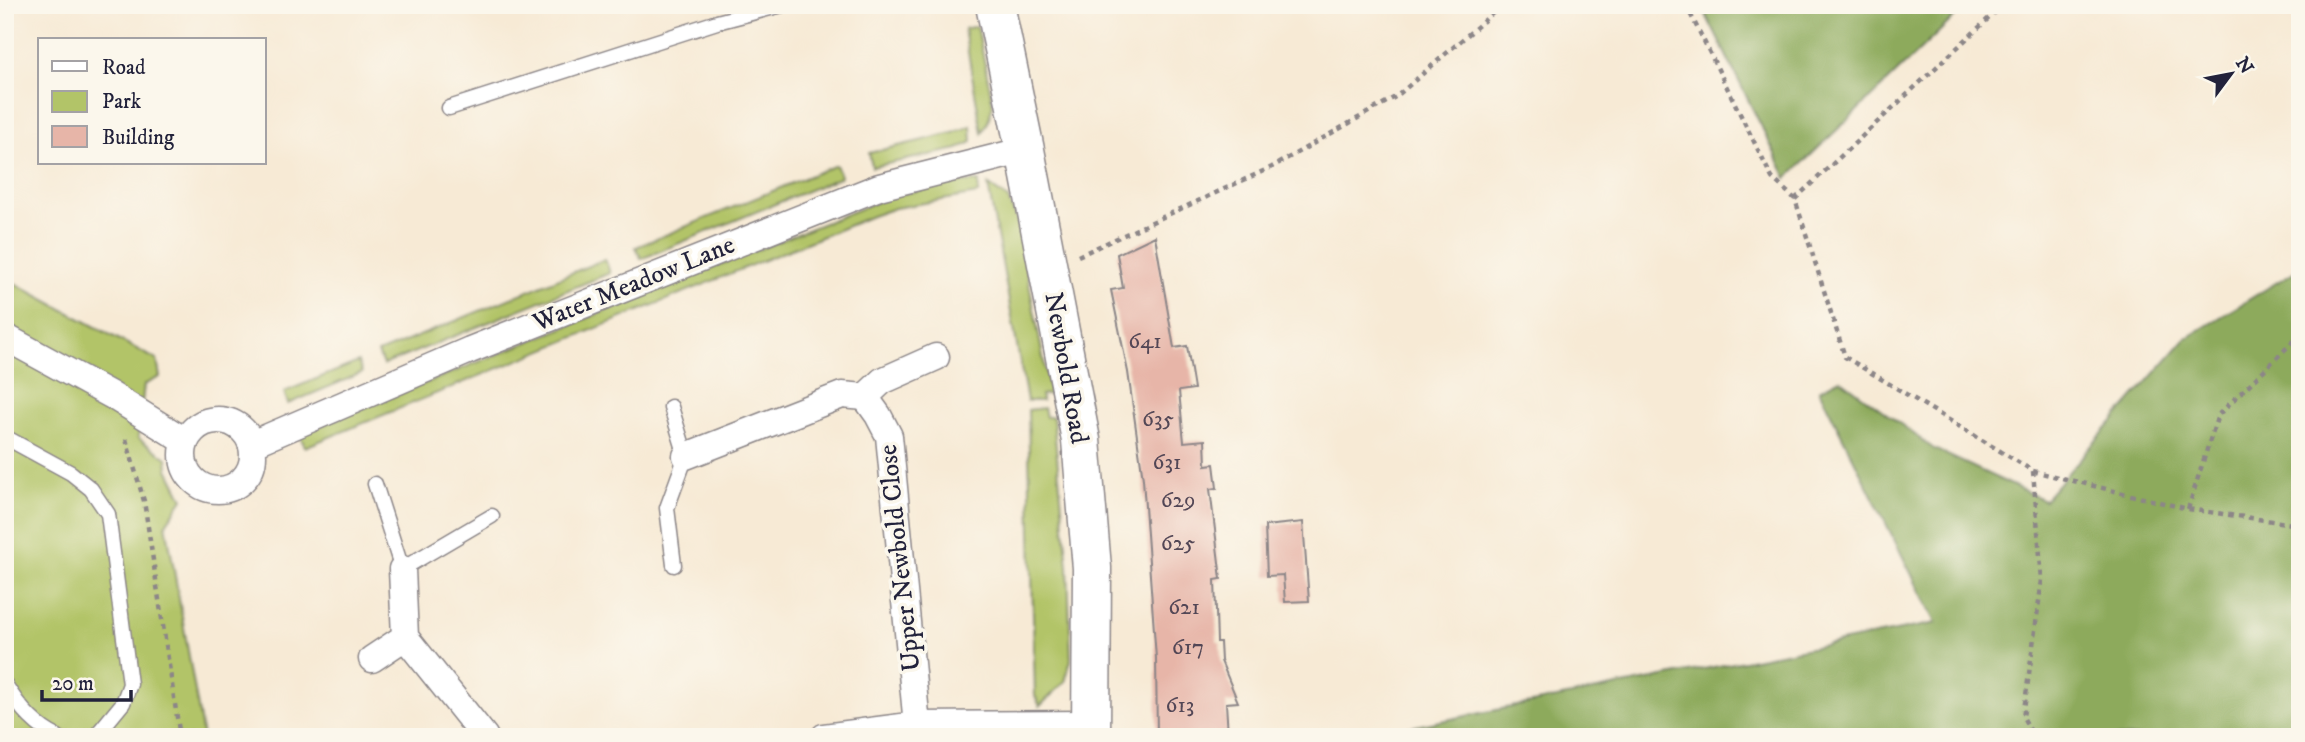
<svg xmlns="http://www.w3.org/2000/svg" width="2305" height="742" viewBox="0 0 2305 742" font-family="'IM FELL DW Pica',serif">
  <rect width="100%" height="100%" fill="#fbf7ec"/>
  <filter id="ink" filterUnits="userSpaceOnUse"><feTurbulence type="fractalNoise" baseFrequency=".0143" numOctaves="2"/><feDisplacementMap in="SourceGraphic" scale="14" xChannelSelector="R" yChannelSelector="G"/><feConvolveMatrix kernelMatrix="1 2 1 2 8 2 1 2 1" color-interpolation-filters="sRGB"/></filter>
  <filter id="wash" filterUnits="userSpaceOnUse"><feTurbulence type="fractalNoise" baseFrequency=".00686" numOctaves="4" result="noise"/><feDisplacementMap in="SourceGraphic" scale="28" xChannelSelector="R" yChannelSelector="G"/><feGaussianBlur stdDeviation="1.57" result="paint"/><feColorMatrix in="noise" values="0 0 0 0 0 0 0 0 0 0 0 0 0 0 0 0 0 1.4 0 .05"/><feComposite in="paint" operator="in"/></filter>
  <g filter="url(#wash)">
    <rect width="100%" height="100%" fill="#f7ead5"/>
    <!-- green -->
    <path fill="#b2c468" stroke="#6a7352" stroke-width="2" d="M 977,26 L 993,104 L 988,122 L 982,133 L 964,29 Z
      M 971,126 L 972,142 L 958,149 L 872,167 L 869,153 L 953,133 Z
      M 836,165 L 841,177 L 641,259 L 636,247 Z
      M 965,182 L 979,182 L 978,194 L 895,208 L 872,216 L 305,447 L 299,434 L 894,195 Z
      M 988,185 L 1008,199 L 1017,220 L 1050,394 L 1041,395 L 1042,401 L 1027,401 Z
      M 605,259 L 610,273 L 383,365 L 378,353 Z
      M 5,278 L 157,360 L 160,377 L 144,385 L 138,438 L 167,458 L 168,469 L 183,499 L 166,524 L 203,737 L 5,737 Z
      M 358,362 L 362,373 L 288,404 L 284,392 Z
      M 1044,408 L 1046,417 L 1053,417 L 1068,566 L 1071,660 L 1065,682 L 1040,706 L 1035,696 L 1028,410 Z"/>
    <!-- forest -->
    <path fill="#8daa5c" stroke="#58664c" stroke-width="2" d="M 1701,5 L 1967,5 L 1787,178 Z
      M 2300,268 L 2300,737 L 1360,737 L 1936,623 L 1819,390 L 1840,379 L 1934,449 L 2044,500 L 2185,339 Z"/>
    <g id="blocks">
      <!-- building -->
      <path fill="#e7b5a8" d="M 1155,236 L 1174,348 L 1187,346 L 1194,389 L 1179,391 L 1184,442 L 1205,440 L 1206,465 L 1214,464 L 1217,488 L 1210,489 L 1221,579 L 1215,580 L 1217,642 L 1220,642 L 1221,661 L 1238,702 L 1226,703 L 1228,735 L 1157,736 L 1156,658 L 1143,479 L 1128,372 L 1111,290 L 1123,288 L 1117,254 Z
        M 1303,522 L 1309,601 L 1285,602 L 1283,575 L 1267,576 L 1265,526 Z"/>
    </g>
  </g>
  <g filter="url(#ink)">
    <use href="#blocks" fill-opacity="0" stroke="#8c8688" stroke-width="2"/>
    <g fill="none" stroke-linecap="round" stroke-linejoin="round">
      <defs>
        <path id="lane" d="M 449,108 L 717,22 L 782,5
          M 671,407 L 686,456 L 667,508 L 674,565
          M 5,437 L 71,473 L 91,489 L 108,514 L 130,684 L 123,703 L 95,737
          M 375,484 L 402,569 L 492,516
          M 5,684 C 18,706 34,726 58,737"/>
        <path id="street" d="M 5,337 L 111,395 L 185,441
          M 865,397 L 878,415 L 889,436 L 917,725
          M183 455a35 35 0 1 1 70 0a35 35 0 1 1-70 0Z
          M 252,444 L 470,350 L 879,187 L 1025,150
          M 686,456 L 842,395 L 865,397 L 882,381 L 936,357
          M 402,569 L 405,637 L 485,737
          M 372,659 L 405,637
          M 824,737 L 917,725 L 1091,724"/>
        <path id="secondary" d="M 995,5 L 1025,150 L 1081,440 L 1092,568 L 1091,737"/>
      </defs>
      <!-- lane casing -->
      <use href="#lane" stroke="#8c8688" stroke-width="17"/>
      <!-- street casing -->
      <use href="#street" stroke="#8c8688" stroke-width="29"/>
      <!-- secondary casing -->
      <use href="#secondary" stroke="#8c8688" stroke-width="41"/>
      <!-- path -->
      <path stroke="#8c8688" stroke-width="4.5" stroke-dasharray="5 5" stroke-linecap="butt" d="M 1686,5 L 1772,178 L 1795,199 L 1845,357 L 2033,471 L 2188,509 L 2300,525
        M 1795,199 L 2003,5
        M 1078,256 L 1272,167 L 1397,96 L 1502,5
        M 126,439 L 144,501 L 180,737
        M 2033,471 L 2042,580 L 2023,717 L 2034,737
        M 2188,509 L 2218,415 L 2300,335"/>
      <!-- lane -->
      <use href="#lane" stroke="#fff" stroke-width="14"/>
      <!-- street -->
      <use href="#street" stroke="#fff" stroke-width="26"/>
      <!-- secondary -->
      <use href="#secondary" stroke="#fff" stroke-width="38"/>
    </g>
  </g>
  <g text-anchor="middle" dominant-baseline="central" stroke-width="7" stroke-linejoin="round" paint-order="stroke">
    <!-- number labels -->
    <g font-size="23" fill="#534756">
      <text x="1145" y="341">641</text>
      <text x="1158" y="419">635</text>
      <text x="1167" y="462">631</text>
      <text x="1178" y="500">629</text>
      <text x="1178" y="543">625</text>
      <text x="1184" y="607">621</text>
      <text x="1188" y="647">617</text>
      <text x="1180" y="705">613</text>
    </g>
    <!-- street labels -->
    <g font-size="26" fill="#22223b" stroke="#fbf7ec">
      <text transform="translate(634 284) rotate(-22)">Water Meadow Lane</text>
      <text transform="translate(1066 368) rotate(80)">Newbold Road</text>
      <text transform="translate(900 558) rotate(-96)">Upper Newbold Close</text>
    </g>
  </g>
  <!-- margin -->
  <rect width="2305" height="742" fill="none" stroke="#fbf7ec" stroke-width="28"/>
  <!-- legend -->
  <rect x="38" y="38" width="228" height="126" fill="#fbf7ec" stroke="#a4a2a5" stroke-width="2"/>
  <rect x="52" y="61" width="35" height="10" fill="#ffffff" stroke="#a4a2a5" stroke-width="2"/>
  <text x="102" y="74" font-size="21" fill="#22223b">Road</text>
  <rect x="52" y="91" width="35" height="21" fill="#b2c468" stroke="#a4a2a5" stroke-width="2"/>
  <text x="102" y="108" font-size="21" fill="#22223b">Park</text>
  <rect x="52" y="126" width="35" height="21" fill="#e7b5a8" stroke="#a4a2a5" stroke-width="2"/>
  <text x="102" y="144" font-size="21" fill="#22223b">Building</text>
  <!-- north arrow -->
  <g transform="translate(2231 74) rotate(58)" stroke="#fbf7ec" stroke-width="5" paint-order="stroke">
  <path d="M0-5L12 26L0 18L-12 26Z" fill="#22223b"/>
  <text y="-10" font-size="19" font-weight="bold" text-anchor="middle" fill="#22223b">N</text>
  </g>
  <!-- scale -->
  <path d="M42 690v10h89v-10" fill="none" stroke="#22223b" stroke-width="3.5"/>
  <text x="52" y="690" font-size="21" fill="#22223b" stroke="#fbf7ec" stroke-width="5" paint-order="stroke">20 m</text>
</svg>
